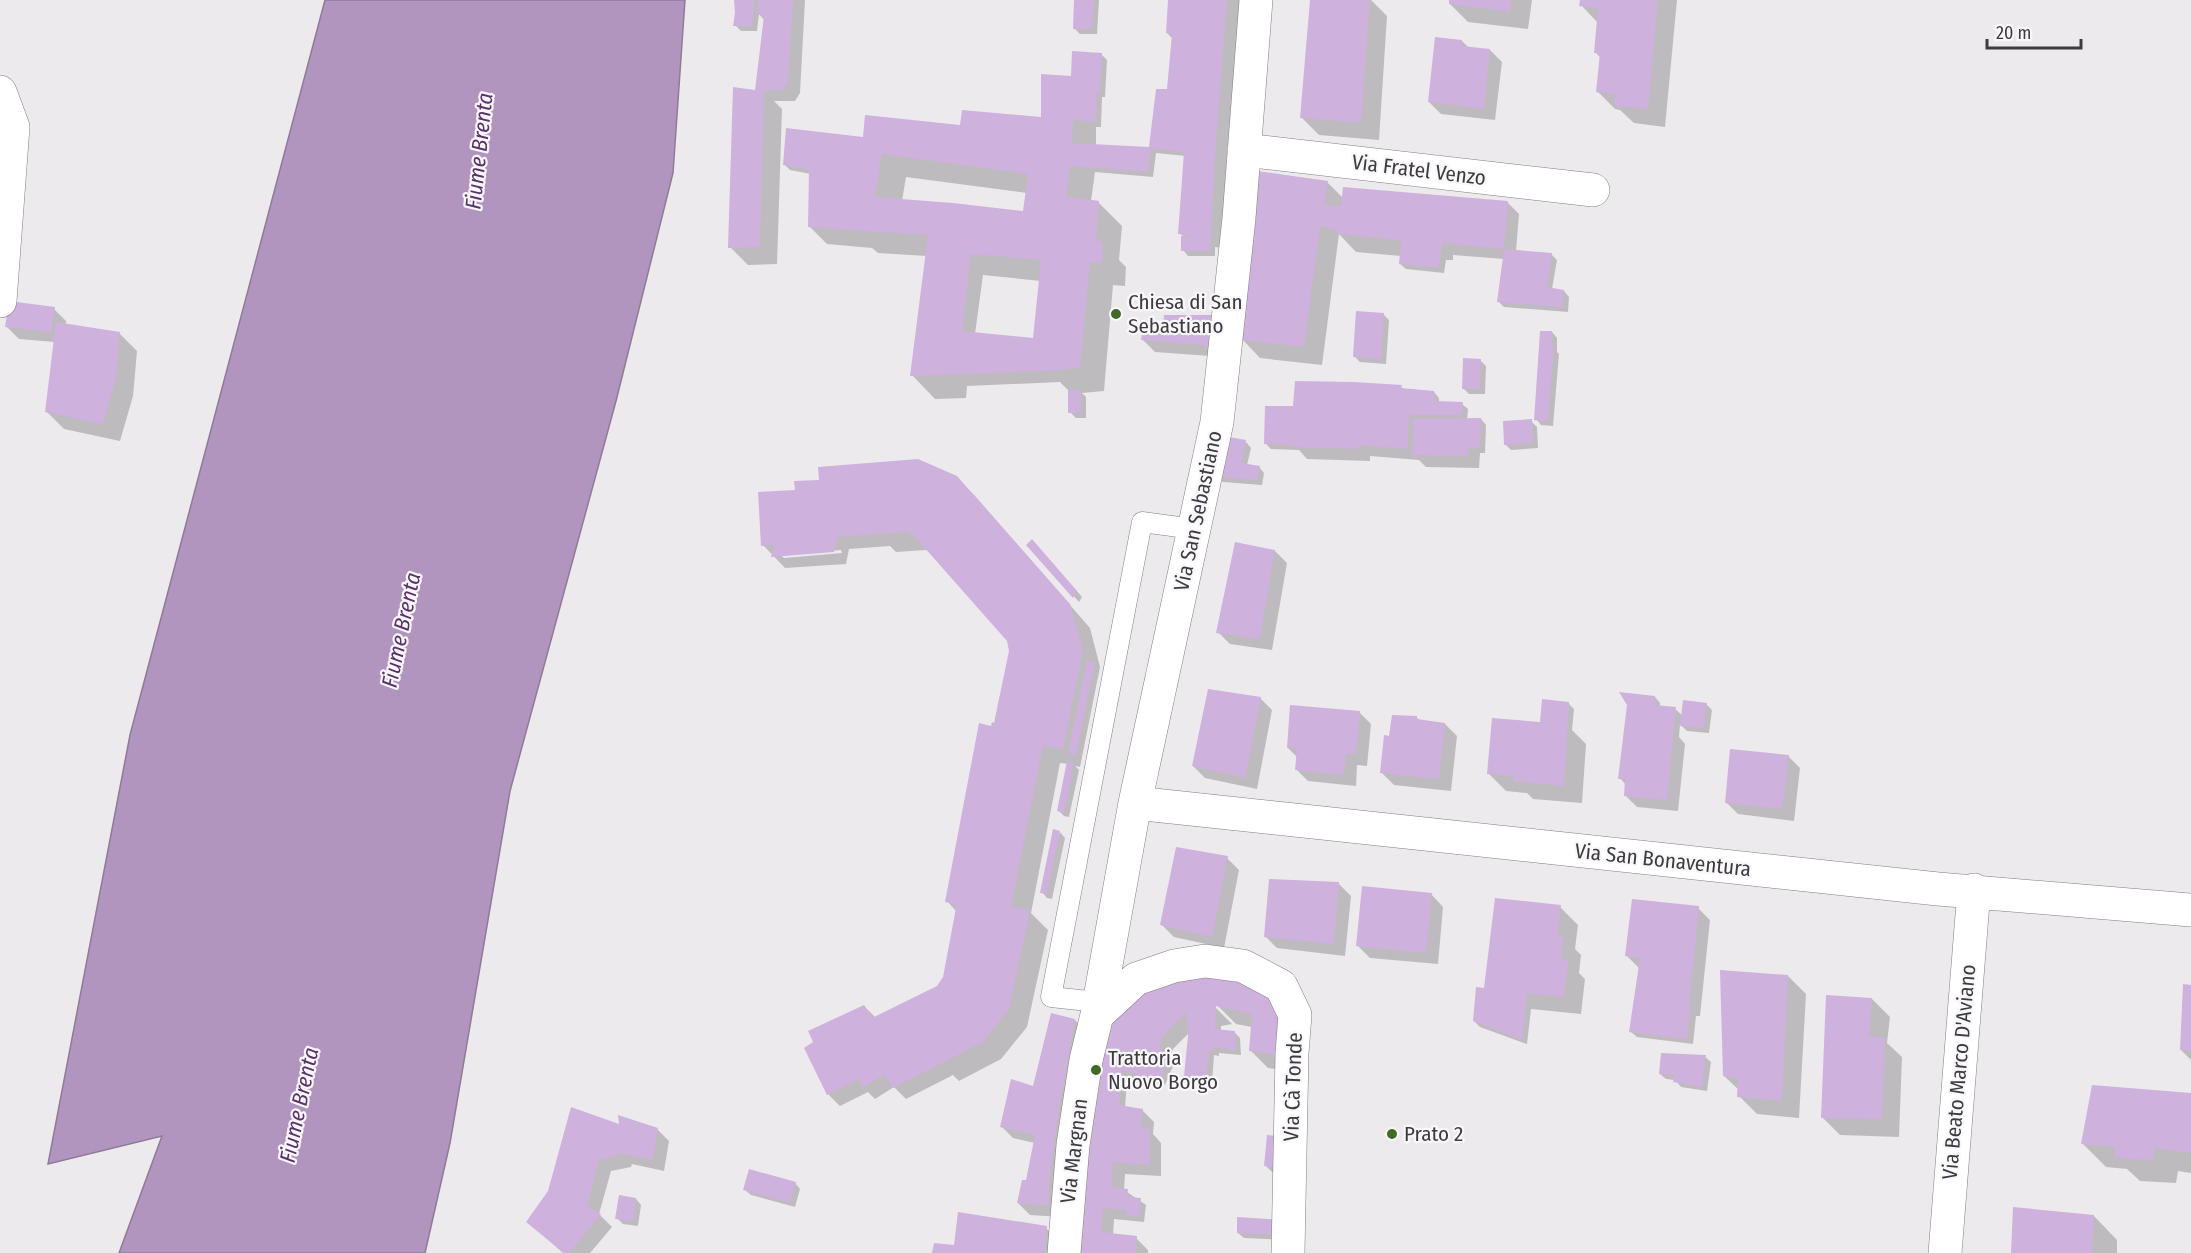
<svg xmlns="http://www.w3.org/2000/svg" width="2191" height="1253" viewBox="0 0 2191 1253" font-family="'Fira Sans Condensed',sans-serif">
  <rect width="100%" height="100%" fill="#edeaee"/>
  <!-- water -->
  <path fill="#b295bf" stroke="#8f7a98" stroke-width="1.5" d="M 325,0 L 685,0 L 673,173 L 616,401 L 510,791 L 450,1143 L 425,1253 L 119,1253 L 162,1136 L 48,1164 L 130,735 Z"/>
  <!-- shadow -->
  <path fill="#0003" fill-rule="evenodd" d="M 735,0 L 805,0 L 800,93 L 795,101 L 774,101 L 782,109 L 777,264 L 748,265 L 730,247 L 757,91 L 765,21 L 759,14 L 757,31 L 741,31 L 735,25 Z
    M 1076,0 L 1099,0 L 1097,34 L 1080,34 L 1075,29 Z
    M 1170,0 L 1246,0 L 1236,53 L 1227,154 L 1222,248 L 1215,247 L 1215,256 L 1188,256 L 1183,250 L 1183,236 L 1180,233 L 1186,156 L 1156,153 L 1153,177 L 1095,172 L 1091,201 L 1098,202 L 1122,226 L 1119,260 L 1126,267 L 1125,286 L 1113,285 L 1104,391 L 1082,393 L 1086,397 L 1086,418 L 1076,418 L 1070,412 L 1070,392 L 1060,382 L 967,386 L 966,398 L 935,399 L 912,375 L 927,256 L 878,253 L 872,248 L 827,244 L 809,226 L 811,174 L 790,170 L 784,164 L 864,138 L 1042,118 L 1072,78 L 1101,54 L 1107,60 L 1105,97 L 1102,97 L 1101,127 L 1096,127 L 1096,146 L 1150,149 L 1169,90 L 1173,39 L 1167,33 ZM 906,177 L 1027,193 L 1025,213 L 902,201 ZM 983,275 L 1041,281 L 1038,340 L 975,334 Z
    M 1311,0 L 1371,0 L 1387,16 L 1379,140 L 1319,135 L 1301,117 Z
    M 1451,0 L 1532,0 L 1528,29 L 1468,22 L 1450,4 Z
    M 1581,0 L 1677,0 L 1665,127 L 1634,123 L 1620,110 L 1615,109 L 1597,91 L 1601,58 L 1595,52 L 1598,23 L 1581,5 Z
    M 1462,41 L 1469,48 L 1490,50 L 1502,62 L 1495,120 L 1441,114 L 1429,102 Z
    M 1327,182 L 1343,198 L 1507,202 L 1519,214 L 1516,251 L 1551,254 L 1557,260 L 1552,289 L 1564,291 L 1569,297 L 1568,312 L 1504,307 L 1498,301 L 1504,259 L 1453,255 L 1453,260 L 1446,260 L 1444,273 L 1406,269 L 1400,264 L 1401,256 L 1356,252 L 1339,234 L 1322,365 L 1260,358 L 1242,339 Z
    M 54,309 L 66,321 L 66,325 L 119,333 L 137,351 L 133,396 L 120,441 L 64,429 L 46,411 L 55,342 L 19,339 L 7,327 Z
    M 1384,315 L 1389,320 L 1386,364 L 1360,362 L 1354,356 Z
    M 1212,316 L 1224,357 L 1155,352 L 1143,340 L 1164,329 Z
    M 1552,332 L 1557,338 L 1557,352 L 1559,354 L 1553,426 L 1541,425 L 1536,419 Z
    M 1480,360 L 1486,366 L 1485,394 L 1469,394 L 1463,388 Z
    M 1401,387 L 1405,390 L 1434,392 L 1439,398 L 1439,403 L 1462,404 L 1468,409 L 1467,420 L 1481,419 L 1486,425 L 1485,453 L 1480,453 L 1479,468 L 1426,467 L 1419,460 L 1370,456 L 1370,461 L 1307,459 L 1299,450 L 1271,449 L 1265,443 L 1293,407 Z
    M 1531,421 L 1537,427 L 1538,448 L 1511,450 L 1505,444 Z
    M 1246,442 L 1251,448 L 1247,465 L 1259,467 L 1264,473 L 1262,485 L 1223,482 L 1217,476 Z
    M 956,477 L 975,496 L 1090,628 L 1100,667 L 1080,767 L 1075,766 L 1079,770 L 1069,817 L 1064,816 L 1059,811 L 1068,764 L 1060,763 L 1031,913 L 1048,930 L 1027,1027 L 1001,1059 L 959,1081 L 953,1075 L 906,1099 L 894,1087 L 875,1099 L 868,1092 L 840,1106 L 828,1094 L 864,1006 L 876,1018 L 938,987 L 945,977 L 957,912 L 947,901 L 995,724 L 1010,651 L 1009,640 L 932,553 L 926,550 L 896,552 L 890,546 L 849,549 L 846,564 L 785,568 L 763,545 ZM 841,550 L 842,553 L 784,558 L 781,555 Z
    M 1029,545 L 1038,547 L 1082,597 L 1079,602 Z
    M 1275,551 L 1287,563 L 1272,650 L 1230,644 L 1218,632 Z
    M 1655,697 L 1660,703 L 1660,707 L 1675,709 L 1683,716 L 1706,704 L 1712,710 L 1709,733 L 1687,731 L 1680,724 L 1679,737 L 1685,744 L 1678,811 L 1637,807 L 1625,795 L 1626,785 L 1620,778 Z
    M 1260,698 L 1272,710 L 1257,789 L 1205,778 L 1193,766 Z
    M 1568,703 L 1574,709 L 1572,730 L 1586,744 L 1582,803 L 1533,799 L 1527,793 L 1506,791 L 1488,773 L 1542,724 Z
    M 1359,712 L 1371,724 L 1367,766 L 1357,765 L 1356,786 L 1308,781 L 1296,769 L 1297,757 L 1288,748 Z
    M 1417,718 L 1420,721 L 1445,724 L 1457,736 L 1451,791 L 1394,785 L 1382,773 L 1391,738 Z
    M 1788,756 L 1800,768 L 1794,821 L 1738,814 L 1726,802 Z
    M 1060,832 L 1065,838 L 1052,899 L 1047,898 L 1042,892 Z
    M 1227,858 L 1239,870 L 1224,948 L 1174,937 L 1162,925 Z
    M 1339,884 L 1351,896 L 1345,956 L 1277,948 L 1265,936 Z
    M 1431,894 L 1443,907 L 1438,964 L 1370,958 L 1358,946 Z
    M 1560,907 L 1578,925 L 1575,949 L 1581,955 L 1579,973 L 1585,979 L 1581,1014 L 1531,1009 L 1527,1044 L 1480,1027 L 1474,1021 L 1486,990 Z
    M 1698,908 L 1710,920 L 1700,1016 L 1696,1016 L 1693,1044 L 1637,1037 L 1631,1032 L 1639,968 L 1627,956 Z
    M 1788,976 L 1806,994 L 1799,1118 L 1757,1114 L 1739,1096 L 1739,1090 L 1724,1076 Z
    M 1255,986 L 1305,1073 L 1268,1068 L 1250,1050 L 1252,1027 L 1236,1024 L 1215,1003 L 1215,1007 L 1232,1024 L 1221,1026 L 1221,1031 L 1235,1033 L 1240,1038 L 1241,1055 L 1219,1053 L 1219,1056 L 1214,1055 L 1212,1083 L 1191,1081 L 1186,1075 L 1189,1033 L 1173,1049 L 1169,1060 L 1173,1066 L 1165,1085 L 1159,1083 L 1158,1087 L 1127,1079 L 1125,1109 L 1142,1110 L 1154,1122 L 1153,1134 L 1161,1143 L 1161,1176 L 1125,1174 L 1124,1190 L 1146,1205 L 1144,1222 L 1114,1219 L 1113,1235 L 1136,1238 L 1148,1250 L 1148,1253 L 1076,1253 L 1116,1016 Z
    M 2191,986 L 2191,1060 L 2181,1050 Z
    M 1872,999 L 1890,1017 L 1887,1043 L 1902,1057 L 1899,1137 L 1840,1135 L 1822,1117 Z
    M 1075,1020 L 1087,1032 L 1061,1217 L 1030,1215 L 1018,1203 L 1028,1181 L 1035,1143 L 1013,1138 L 1001,1126 L 1032,1088 Z
    M 1705,1057 L 1711,1062 L 1707,1091 L 1681,1087 L 1675,1080 L 1666,1079 L 1660,1074 Z
    M 2191,1094 L 2191,1173 L 2178,1171 L 2176,1183 L 2140,1181 L 2127,1169 L 2106,1167 L 2082,1143 Z
    M 621,1126 L 657,1129 L 669,1141 L 664,1171 L 632,1164 L 631,1167 L 611,1171 L 599,1214 L 612,1227 L 590,1253 L 563,1253 L 528,1222 Z
    M 1268,1137 L 1287,1173 L 1272,1172 L 1266,1166 Z
    M 795,1183 L 800,1189 L 795,1207 L 751,1195 L 745,1190 Z
    M 636,1199 L 641,1205 L 638,1226 L 623,1224 L 617,1218 Z
    M 2094,1216 L 2117,1240 L 2117,1253 L 2012,1253 Z
    M 1239,1219 L 1287,1240 L 1244,1238 L 1238,1233 Z
    M 1046,1228 L 1058,1240 L 1057,1253 L 933,1253 Z"/>
  <!-- building -->
  <path fill="#cfb1dd" fill-rule="evenodd" d="M 734,0 L 754,0 L 752,26 L 733,26 L 735,13 Z
    M 758,0 L 793,0 L 788,81 L 783,90 L 764,90 L 760,247 L 728,248 L 733,87 L 755,90 L 764,16 L 756,14 Z
    M 1074,0 L 1094,0 L 1092,29 L 1073,29 Z
    M 1168,0 L 1227,0 L 1216,141 L 1210,251 L 1181,251 L 1181,236 L 1202,236 L 1178,234 L 1184,152 L 1151,148 L 1148,172 L 1070,166 L 1066,196 L 1099,201 L 1096,240 L 1103,242 L 1102,263 L 1090,262 L 1080,368 L 1046,371 L 910,376 L 928,235 L 808,227 L 809,170 L 783,165 L 786,128 L 863,137 L 865,115 L 960,125 L 962,110 L 1041,117 L 1041,74 L 1071,76 L 1072,51 L 1102,53 L 1100,93 L 1097,92 L 1096,122 L 1073,120 L 1072,143 L 1149,147 L 1156,89 L 1167,89 L 1172,34 L 1166,33 ZM 882,154 L 1028,174 L 1023,211 L 953,203 L 875,197 ZM 971,254 L 1041,260 L 1033,338 L 962,331 Z
    M 1310,0 L 1370,0 L 1361,123 L 1300,118 Z
    M 1449,0 L 1512,0 L 1510,12 L 1449,4 Z
    M 1580,0 L 1658,0 L 1648,109 L 1614,106 L 1615,94 L 1596,92 L 1600,53 L 1594,53 L 1598,8 L 1579,6 Z
    M 1435,37 L 1462,40 L 1462,46 L 1490,49 L 1484,109 L 1428,102 Z
    M 1257,171 L 1328,181 L 1324,204 L 1334,206 L 1341,206 L 1343,187 L 1508,201 L 1504,249 L 1442,243 L 1439,268 L 1399,264 L 1401,240 L 1337,234 L 1337,230 L 1320,226 L 1304,347 L 1241,340 Z
    M 1504,249 L 1552,253 L 1547,287 L 1564,290 L 1562,307 L 1497,302 Z
    M 9,301 L 55,307 L 51,332 L 5,327 Z
    M 1356,311 L 1384,313 L 1381,359 L 1353,357 Z
    M 1164,315 L 1213,315 L 1213,346 L 1141,340 L 1143,327 L 1163,327 Z
    M 56,322 L 120,332 L 116,377 L 103,424 L 45,412 Z
    M 1540,331 L 1552,331 L 1552,347 L 1554,347 L 1548,421 L 1534,420 Z
    M 1463,358 L 1481,359 L 1480,389 L 1462,389 Z
    M 1295,381 L 1354,382 L 1402,385 L 1401,388 L 1434,391 L 1435,401 L 1463,402 L 1462,415 L 1409,415 L 1408,449 L 1359,445 L 1358,449 L 1294,447 L 1293,445 L 1264,444 L 1265,406 L 1293,406 Z
    M 1068,389 L 1081,390 L 1081,413 L 1068,413 Z
    M 1481,418 L 1480,448 L 1468,448 L 1468,456 L 1412,455 L 1413,419 Z
    M 1532,419 L 1533,443 L 1504,445 L 1503,421 Z
    M 1223,436 L 1246,440 L 1241,463 L 1260,466 L 1257,480 L 1216,477 Z
    M 918,459 L 957,476 L 1070,604 L 1083,650 L 1063,749 L 1043,746 L 1011,906 L 1030,910 L 1009,1009 L 983,1042 L 893,1088 L 884,1075 L 862,1088 L 859,1079 L 827,1095 L 804,1048 L 813,1042 L 808,1031 L 864,1005 L 872,1018 L 937,986 L 943,977 L 956,908 L 956,904 L 945,902 L 979,723 L 991,726 L 992,722 L 994,723 L 1009,651 L 1007,641 L 916,538 L 907,532 L 837,537 L 834,552 L 771,557 L 774,545 L 761,546 L 758,492 L 795,490 L 794,481 L 819,480 L 818,467 Z
    M 1032,539 L 1077,591 L 1073,598 L 1026,545 Z
    M 1235,542 L 1275,550 L 1260,639 L 1216,633 Z
    M 1087,661 L 1095,663 L 1076,755 L 1068,753 Z
    M 1208,689 L 1261,697 L 1245,778 L 1192,766 Z
    M 1619,692 L 1655,696 L 1654,705 L 1676,707 L 1667,800 L 1624,796 L 1625,779 L 1618,779 L 1627,705 Z
    M 1542,699 L 1569,702 L 1564,786 L 1513,781 L 1514,776 L 1487,774 L 1492,718 L 1540,722 Z
    M 1683,700 L 1707,703 L 1704,728 L 1680,726 Z
    M 1290,705 L 1360,711 L 1356,754 L 1346,754 L 1344,775 L 1295,770 L 1297,749 L 1287,748 Z
    M 1392,715 L 1417,716 L 1417,719 L 1445,723 L 1439,779 L 1380,773 L 1384,735 L 1389,736 Z
    M 1730,749 L 1789,755 L 1782,809 L 1725,803 Z
    M 1067,761 L 1074,763 L 1064,813 L 1057,811 Z
    M 1053,829 L 1060,831 L 1047,894 L 1040,893 Z
    M 1176,847 L 1228,856 L 1212,937 L 1160,925 Z
    M 1269,879 L 1339,882 L 1334,944 L 1264,937 Z
    M 1362,886 L 1432,893 L 1426,953 L 1356,946 Z
    M 1495,898 L 1561,905 L 1557,935 L 1564,936 L 1561,959 L 1568,960 L 1564,997 L 1527,993 L 1522,1040 L 1473,1021 L 1476,987 L 1484,988 Z
    M 1632,899 L 1699,906 L 1689,1005 L 1691,1005 L 1687,1039 L 1629,1032 L 1640,958 L 1625,956 Z
    M 1720,970 L 1788,975 L 1782,1101 L 1737,1097 L 1738,1079 L 1723,1076 Z
    M 1213,975 L 1256,985 L 1279,998 L 1288,1056 L 1249,1051 L 1252,1014 L 1216,1006 L 1215,1029 L 1235,1031 L 1236,1050 L 1214,1048 L 1214,1051 L 1209,1050 L 1206,1078 L 1184,1076 L 1188,1036 L 1186,1012 L 1162,1037 L 1159,1045 L 1168,1059 L 1159,1081 L 1122,1070 L 1119,1105 L 1143,1109 L 1141,1128 L 1150,1129 L 1150,1165 L 1113,1162 L 1112,1187 L 1128,1189 L 1127,1197 L 1141,1198 L 1139,1217 L 1126,1216 L 1126,1210 L 1103,1208 L 1101,1232 L 1137,1236 L 1136,1253 L 1075,1253 L 1088,1090 L 1114,1015 L 1145,990 L 1173,980 Z
    M 2183,984 L 2191,985 L 2191,1051 L 2180,1050 Z
    M 1826,995 L 1872,998 L 1869,1036 L 1885,1038 L 1882,1119 L 1821,1118 Z
    M 1051,1013 L 1075,1019 L 1057,1121 L 1049,1183 L 1049,1206 L 1017,1203 L 1022,1180 L 1026,1180 L 1035,1135 L 1000,1127 L 1011,1079 L 1033,1086 Z
    M 1661,1053 L 1706,1055 L 1702,1087 L 1673,1082 L 1675,1075 L 1659,1074 Z
    M 2092,1085 L 2191,1093 L 2191,1153 L 2155,1148 L 2153,1160 L 2115,1158 L 2115,1147 L 2081,1144 Z
    M 571,1107 L 619,1124 L 618,1115 L 658,1128 L 652,1160 L 620,1153 L 620,1155 L 599,1160 L 587,1206 L 601,1214 L 569,1253 L 564,1253 L 526,1222 L 548,1191 Z
    M 1267,1135 L 1284,1137 L 1281,1168 L 1264,1166 Z
    M 749,1169 L 796,1182 L 790,1203 L 743,1190 Z
    M 619,1195 L 636,1198 L 633,1221 L 615,1219 Z
    M 2013,1207 L 2094,1215 L 2092,1253 L 2011,1253 Z
    M 958,1212 L 1047,1226 L 1044,1253 L 932,1253 L 934,1243 L 954,1245 Z
    M 1237,1217 L 1282,1220 L 1282,1235 L 1237,1233 Z"/>
  <g fill="none" stroke-linecap="round" stroke-linejoin="round">
    <defs>
      <path id="service" d="M 1098,1002 L 1051,997 L 1142,522 L 1194,529"/>
      <path id="minor" d="M 0,92 L 13,127 L 0,301
        M 1244,150 L 1593,190
        M 1135,803 L 1938,889 L 2191,910
        M 1097,1015 L 1136,979 L 1174,966 L 1205,961 L 1243,966 L 1281,986 L 1295,1015 L 1292,1053 L 1288,1253
        M 1064,1253 L 1073,1145 L 1086,1060 L 1097,1015 L 1135,803 L 1217,422 L 1239,218 L 1256,0
        M 1945,1253 L 1974,890"/>
    </defs>
    <!-- service casing -->
    <use href="#service" stroke="#807d81" stroke-width="21"/>
    <!-- minor casing -->
    <use href="#minor" stroke="#807d81" stroke-width="34"/>
    <!-- service -->
    <use href="#service" stroke="#fff" stroke-width="20"/>
    <!-- minor -->
    <use href="#minor" stroke="#fff" stroke-width="33"/>
  </g>
  <!-- markers -->
  <g fill="#406a26" stroke="#faf7fc" stroke-width="2">
    <circle cx="1116" cy="314" r="6"/>
    <circle cx="1096" cy="1070" r="6"/>
    <circle cx="1392" cy="1134" r="6"/>
  </g>
  <g text-anchor="middle" dominant-baseline="central" stroke-width="4.5" stroke-linejoin="round" paint-order="stroke">
    <!-- street labels -->
    <g font-size="21" fill="#3d3c3d" stroke="#faf7fc">
      <text transform="translate(1419 170) rotate(7)">Via Fratel Venzo</text>
      <text transform="translate(1198 511) rotate(-78)">Via San Sebastiano</text>
      <text transform="translate(1663 860) rotate(6)">Via San Bonaventura</text>
      <text transform="translate(1959 1072) rotate(-85)">Via Beato Marco D'Aviano</text>
      <text transform="translate(1293 1087) rotate(-88)">Via Cà Tonde</text>
      <text transform="translate(1074 1151) rotate(-83)">Via Margnan</text>
    </g>
    <!-- poi labels -->
    <g font-size="21" fill="#3d3c3d" stroke="#faf7fc" text-anchor="start">
      <text x="1128" y="302">Chiesa di San<tspan x="1128" dy="24">Sebastiano</tspan></text>
      <text x="1108" y="1058">Trattoria<tspan x="1108" dy="24">Nuovo Borgo</tspan></text>
      <text x="1404" y="1134">Prato 2</text>
    </g>
    <!-- water labels -->
    <g font-size="22" font-style="italic" fill="#583268" stroke="#faf7fc">
      <text transform="translate(479 151) rotate(-84)">Fiume Brenta</text>
      <text transform="translate(401 630) rotate(-78)">Fiume Brenta</text>
      <text transform="translate(299 1105) rotate(-78)">Fiume Brenta</text>
    </g>
  </g>
  <!-- scale -->
  <path d="M1987 39v9h94v-9" fill="none" stroke="#3d3c3d" stroke-width="3"/>
  <text x="1996" y="39" font-size="18" fill="#3d3c3d" stroke="#faf7fc" stroke-width="4.5" paint-order="stroke">20 m</text>
</svg>
